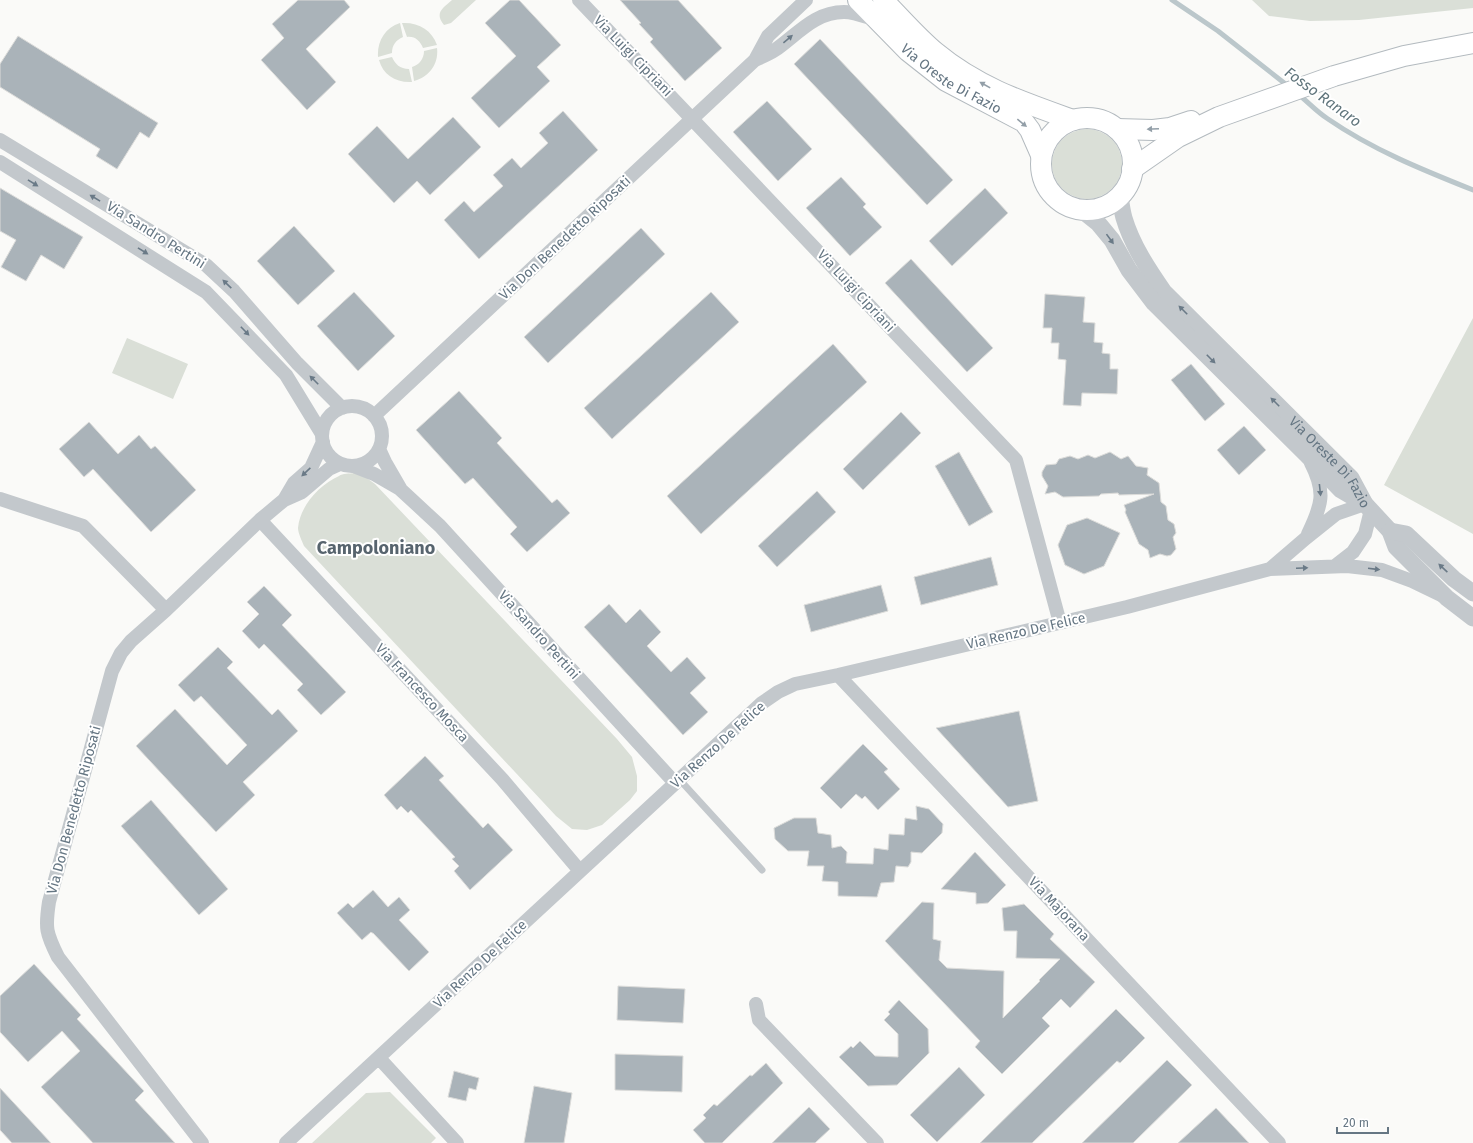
<svg xmlns="http://www.w3.org/2000/svg" width="1473" height="1143" viewBox="0 0 1473 1143" font-family="'Fira Sans',sans-serif">
  <rect width="100%" height="100%" fill="#fafaf8"/>
  <!-- green -->
  <path fill="#dadfd7" d="M 452,0 L 476,0 L 451,23 L 444,25 C 434,13 443,8 452,0 Z
    M 1252,0 L 1473,0 L 1473,8 L 1359,20 L 1310,21 L 1269,16 Z
    M 400,23 L 403,37 C 396,40 392,45 392,53 L 378,57 C 377,41 385,28 400,23 Z
    M 402,23 C 418,22 432,30 437,45 L 423,48 C 420,41 415,36 407,37 Z
    M 437,48 C 439,64 429,77 414,81 L 412,67 C 419,65 424,59 424,51 Z
    M 392,57 C 395,64 400,69 409,69 L 412,82 C 396,83 383,75 379,60 Z
    M1052 164a35 35 0 1 1 70 0a35 35 0 1 1-70 0Z
    M 1473,318 L 1473,534 L 1384,485 Z
    M 127,338 L 188,364 L 173,399 L 112,373 Z
    M 354,473 L 364,476 L 375,484 L 617,739 L 632,757 L 637,776 L 637,791 L 630,800 L 602,825 L 587,830 L 572,829 L 556,816 L 304,546 C 302,541 298,533 298,528 C 300,506 319,485 339,476 C 343,473 349,474 354,473 Z
    M 390,1092 L 436,1138 L 431,1143 L 312,1143 L 366,1093 Z"/>
  <g fill="none" stroke-linecap="round" stroke-linejoin="round">
    <!-- stream -->
    <path stroke="#bbc7cb" stroke-width="5" d="M 1172,0 L 1218,31 L 1288,86
      M 1298,94 C 1308,102 1317,112 1328,119 C 1373,150 1423,170 1473,190"/>
  </g>
  <!-- building -->
  <path fill="#aab3b9" stroke="#dcdcda" d="M 298,0 L 344,0 L 350,7 L 306,49 L 336,82 L 307,110 L 261,60 L 284,38 L 272,24 Z
    M 510,0 L 519,0 L 561,45 L 537,67 L 550,81 L 499,128 L 471,98 L 516,56 L 485,23 Z
    M 620,0 L 678,0 L 722,48 L 685,81 L 650,42 L 653,39 L 639,24 L 641,23 Z
    M 18,36 L 158,123 L 149,138 L 140,132 L 117,169 L 96,156 L 100,149 L 0,87 L 0,64 Z
    M 820,39 L 953,180 L 927,205 L 794,64 Z
    M 767,101 L 812,149 L 778,181 L 733,132 Z
    M 563,111 L 598,150 L 479,259 L 444,220 L 464,201 L 474,212 L 503,186 L 493,175 L 512,158 L 521,168 L 548,143 L 539,133 Z
    M 453,117 L 481,147 L 430,195 L 417,181 L 394,203 L 348,154 L 377,126 L 408,159 Z
    M 841,177 L 866,204 L 863,207 L 882,227 L 850,256 L 806,208 Z
    M 0,188 L 83,237 L 64,269 L 41,255 L 26,281 L 1,267 L 16,240 L 0,231 Z
    M 985,188 L 1008,213 L 952,266 L 929,241 Z
    M 294,226 L 335,271 L 298,305 L 257,261 Z
    M 641,228 L 665,254 L 548,363 L 524,337 Z
    M 911,259 L 993,348 L 967,372 L 885,283 Z
    M 354,292 L 395,336 L 358,371 L 317,326 Z
    M 711,292 L 739,322 L 612,439 L 584,408 Z
    M 1045,294 L 1085,297 L 1083,322 L 1095,323 L 1094,342 L 1103,343 L 1102,353 L 1110,354 L 1110,369 L 1118,369 L 1117,394 L 1082,393 L 1081,406 L 1063,405 L 1066,360 L 1058,359 L 1059,343 L 1051,343 L 1052,328 L 1043,328 Z
    M 833,344 L 867,382 L 701,534 L 667,496 Z
    M 1191,364 L 1225,404 L 1205,421 L 1171,380 Z
    M 459,391 L 502,438 L 497,443 L 552,503 L 557,499 L 570,513 L 527,552 L 510,534 L 517,527 L 473,478 L 465,484 L 416,430 Z
    M 901,412 L 921,433 L 863,490 L 843,469 Z
    M 89,422 L 118,454 L 139,435 L 151,449 L 155,446 L 196,490 L 151,532 L 93,469 L 84,477 L 59,449 Z
    M 1244,426 L 1266,450 L 1239,475 L 1217,450 Z
    M 959,452 L 993,512 L 969,526 L 935,466 Z
    M 1110,452 L 1121,459 L 1128,456 L 1136,466 L 1148,468 L 1147,475 L 1159,483 L 1161,502 L 1166,506 L 1168,520 L 1174,524 L 1176,533 L 1173,537 L 1176,549 L 1171,555 L 1167,556 L 1160,554 L 1150,558 L 1148,550 L 1139,544 L 1125,512 L 1126,510 L 1124,505 L 1154,494 L 1119,495 L 1118,493 L 1101,494 L 1099,496 L 1063,497 L 1055,492 L 1045,494 L 1048,486 L 1042,476 L 1042,472 L 1046,465 L 1056,464 L 1059,459 L 1070,456 L 1078,459 L 1088,455 L 1095,458 Z
    M 817,491 L 836,512 L 777,567 L 758,546 Z
    M 1087,518 L 1120,533 L 1104,566 L 1084,574 L 1065,565 L 1058,545 L 1067,525 Z
    M 991,557 L 998,585 L 921,605 L 914,577 Z
    M 881,585 L 888,611 L 811,632 L 804,605 Z
    M 264,586 L 292,615 L 282,625 L 346,692 L 321,715 L 297,690 L 303,684 L 264,644 L 259,649 L 242,631 L 259,614 L 247,602 Z
    M 609,604 L 626,623 L 640,609 L 661,632 L 647,646 L 671,672 L 687,657 L 706,678 L 690,693 L 708,712 L 683,735 L 584,627 Z
    M 218,647 L 233,662 L 227,668 L 272,715 L 278,709 L 298,731 L 243,782 L 255,795 L 216,832 L 136,746 L 175,709 L 227,765 L 247,745 L 201,696 L 194,702 L 178,685 Z
    M 1019,711 L 1038,801 L 1008,807 L 936,728 Z
    M 863,744 L 888,769 L 884,772 L 900,789 L 878,810 L 865,796 L 862,799 L 856,794 L 841,809 L 820,788 Z
    M 425,756 L 444,776 L 439,780 L 483,828 L 488,823 L 513,850 L 470,890 L 454,871 L 459,866 L 452,859 L 455,857 L 411,810 L 408,813 L 401,806 L 397,810 L 384,795 Z
    M 151,800 L 228,889 L 199,915 L 121,826 Z
    M 916,806 L 929,809 L 943,824 L 942,833 L 922,853 L 911,852 L 911,862 L 908,867 L 896,866 L 894,882 L 881,883 L 877,897 L 838,896 L 838,882 L 822,881 L 824,866 L 807,866 L 809,851 L 788,851 L 775,839 L 774,828 L 794,818 L 816,818 L 818,833 L 831,835 L 832,848 L 841,846 L 847,852 L 846,863 L 873,864 L 874,848 L 888,850 L 889,834 L 904,835 L 905,818 L 917,820 Z
    M 975,852 L 1006,885 L 988,903 L 976,904 L 976,893 L 941,889 Z
    M 373,890 L 388,907 L 399,897 L 410,910 L 399,920 L 429,952 L 409,971 L 373,933 L 372,933 L 371,932 L 362,940 L 337,913 L 348,903 L 353,908 Z
    M 922,902 L 934,903 L 933,939 L 941,941 L 939,960 L 947,968 L 1004,971 L 1003,1018 L 1040,981 L 1039,980 L 1060,959 L 1016,958 L 1017,931 L 1004,931 L 1002,908 L 1024,904 L 1054,934 L 1050,939 L 1095,982 L 1070,1008 L 1061,999 L 1042,1018 L 1050,1026 L 1002,1074 L 975,1047 L 980,1041 L 885,941 Z
    M 34,964 L 81,1015 L 77,1019 L 144,1091 L 135,1100 L 175,1143 L 93,1143 L 41,1087 L 80,1051 L 62,1031 L 28,1062 L 0,1032 L 0,996 Z
    M 618,986 L 685,989 L 683,1023 L 617,1020 Z
    M 899,1000 L 928,1029 L 929,1053 L 897,1085 L 868,1086 L 839,1057 L 851,1046 L 853,1048 L 860,1041 L 875,1056 L 898,1057 L 898,1034 L 884,1020 L 890,1014 L 888,1012 Z
    M 1116,1009 L 1145,1038 L 1120,1063 L 1117,1061 L 1032,1143 L 980,1143 Z
    M 615,1054 L 683,1056 L 682,1092 L 615,1090 Z
    M 1167,1060 L 1192,1085 L 1133,1143 L 1082,1143 Z
    M 766,1063 L 783,1083 L 722,1143 L 705,1143 L 693,1130 L 706,1118 L 703,1115 L 714,1104 L 717,1106 L 750,1075 L 752,1076 Z
    M 959,1067 L 985,1095 L 937,1142 L 910,1115 Z
    M 454,1071 L 479,1078 L 476,1090 L 469,1088 L 466,1101 L 448,1097 Z
    M 534,1086 L 572,1093 L 564,1143 L 524,1143 Z
    M 0,1088 L 51,1143 L 12,1143 L 0,1130 Z
    M 809,1107 L 830,1129 L 815,1143 L 772,1143 Z
    M 1216,1108 L 1249,1143 L 1178,1143 Z"/>
  <g fill="none" stroke-linecap="round" stroke-linejoin="round">
    <defs>
      <g id="secondary">
        <path id="s2" d="M 858,0 L 908,51 L 946,81 L 1024,122 L 1030,130 L 1041,155"/>
        <path d="M 883,0 C 900,17 916,36 935,52 C 977,87 1022,102 1073,120"/>
        <circle cx="1087" cy="164" r="46"/>
        <path d="M 1117,129 L 1153,130 L 1170,128 L 1191,121"/>
        <path d="M 1132,169 L 1178,137 L 1219,117 L 1334,76 L 1404,56 L 1473,43"/>
      </g>
    </defs>
    <!-- secondary casing -->
    <use href="#secondary" stroke="#b3babf" stroke-width="22"/>
    <!-- service -->
    <path stroke="#c3c8cc" stroke-width="7" d="M 679,779 L 762,870"/>
    <!-- minor -->
    <path stroke="#c3c8cc" stroke-width="14" d="M 579,0 L 1016,460 L 1060,623
      M 755,60 L 768,36 L 806,0
      M 0,140 L 206,265 L 234,291 L 297,363 L 342,408
      M 0,162 L 206,292 L 286,375 L 322,434
      M322 436a30 30 0 1 1 60 0a30 30 0 1 1-60 0Z
      M 374,416 L 755,60 C 762,57 769,54 775,50 C 797,35 814,12 844,12 C 855,12 866,17 876,20
      M 379,449 L 385,462 L 400,488
      M 356,467 L 374,474 L 400,489 L 440,526 L 675,783
      M 0,499 L 83,526 L 166,610
      M 284,500 L 294,483 L 311,468 L 323,442
      M 260,520 L 502,779 L 580,871
      M 1308,534 C 1322,505 1326,492 1311,463
      M 1335,566 L 1353,552 L 1365,534 L 1371,510
      M 1270,569 L 1306,538 L 1336,514 L 1365,504
      M 838,675 L 1279,1143
      M 756,1004 L 759,1020 L 877,1143
      M 379,1058 L 457,1143
      M 202,1143 L 58,957 C 46,933 45,928 49,902 L 112,671 L 121,653 L 131,641 L 166,610 L 260,520 L 284,500 L 302,492 L 329,469 L 340,464
      M 286,1143 L 762,703 L 778,692 L 795,684 L 838,675 L 1127,607 L 1270,569 L 1347,566 L 1382,570 L 1412,581 L 1441,595"/>
    <!-- tertiary -->
    <g stroke="#c3c8cc" stroke-width="17">
      <path id="s1" d="M 1120,196 C 1121,203 1122,211 1124,218 C 1132,245 1148,269 1164,292 L 1351,478 L 1365,504 L 1390,531 L 1396,547 L 1447,598 L 1473,618"/>
      <path d="M 1083,211 L 1098,223 L 1112,240 L 1129,270 L 1154,303 L 1306,454 L 1341,490 L 1365,504"/>
      <path d="M 1390,531 L 1406,534 L 1454,579 L 1473,593"/>
    </g>
    <!-- secondary -->
    <use href="#secondary" stroke="#fff" stroke-width="20"/>
  </g>
  <!-- one-way arrows -->
  <defs><path id="oneway-solid" d="M-6-.8H1V-3.2L6.5 0L1 3.2V.8H-6Z"/></defs>
  <g fill="#6a7a87">
    <use href="#oneway-solid" transform="translate(788 39) rotate(-40)"/>
    <use href="#oneway-solid" transform="translate(33 183) rotate(32)"/>
    <use href="#oneway-solid" transform="translate(95 198) rotate(-149)"/>
    <use href="#oneway-solid" transform="translate(1110 239) rotate(54)"/>
    <use href="#oneway-solid" transform="translate(143 251) rotate(32)"/>
    <use href="#oneway-solid" transform="translate(227 284) rotate(-136)"/>
    <use href="#oneway-solid" transform="translate(1183 310) rotate(-135)"/>
    <use href="#oneway-solid" transform="translate(245 331) rotate(46)"/>
    <use href="#oneway-solid" transform="translate(1211 359) rotate(45)"/>
    <use href="#oneway-solid" transform="translate(314 380) rotate(-135)"/>
    <use href="#oneway-solid" transform="translate(1275 402) rotate(-135)"/>
    <use href="#oneway-solid" transform="translate(306 472) rotate(137)"/>
    <use href="#oneway-solid" transform="translate(1320 490) rotate(84)"/>
    <use href="#oneway-solid" transform="translate(1302 568) rotate(-2)"/>
    <use href="#oneway-solid" transform="translate(1443 568) rotate(-137)"/>
    <use href="#oneway-solid" transform="translate(1374 569) rotate(7)"/>
  </g>
  <g fill="#939fa8">
    <use href="#oneway-solid" transform="translate(985 85) rotate(-151)"/>
    <use href="#oneway-solid" transform="translate(1022 123) rotate(39)"/>
    <use href="#oneway-solid" transform="translate(1153 129) rotate(177)"/>
  </g>
  <g text-anchor="middle" dominant-baseline="central" stroke-width="4" stroke-linejoin="round" paint-order="stroke">
    <!-- street labels -->
    <g font-size="14" fill="#657683" stroke="#fff">
      <text transform="translate(633 56) rotate(46)">Via Luigi Cipriani</text>
      <text stroke="none"><textPath href="#s2" startOffset="123">Via Oreste Di Fazio</textPath></text>
      <text transform="translate(156 235) rotate(32)">Via Sandro Pertini</text>
      <text transform="translate(565 238) rotate(-43)">Via Don Benedetto Riposati</text>
      <text transform="translate(856 291) rotate(47)">Via Luigi Cipriani</text>
      <text stroke="none"><textPath href="#s1" startOffset="345">Via Oreste Di Fazio</textPath></text>
      <text transform="translate(1026 631) rotate(-13)">Via Renzo De Felice</text>
      <text transform="translate(539 635) rotate(48)">Via Sandro Pertini</text>
      <text transform="translate(422 693) rotate(47)">Via Francesco Mosca</text>
      <text transform="translate(718 745) rotate(-42)">Via Renzo De Felice</text>
      <text transform="translate(74 810) rotate(-75)">Via Don Benedetto Riposati</text>
      <text transform="translate(1059 909) rotate(47)">Via Majorana</text>
      <text transform="translate(480 964) rotate(-43)">Via Renzo De Felice</text>
    </g>
    <!-- water labels -->
    <g font-size="15" font-style="italic" fill="#60757c" stroke="#fff">
      <text transform="translate(1323 97) rotate(36)">Fosso Ranaro</text>
    </g>
    <!-- district labels -->
    <g font-size="18" font-weight="bold" fill="#57646e" stroke="#fff">
      <text x="376" y="548">Campoloniano</text>
    </g>
  </g>
  <!-- scale -->
  <path d="M1337 1127v6h51v-6" fill="none" stroke="#657683" stroke-width="2"/>
  <text x="1343" y="1127" font-size="12" fill="#657683" stroke="#ffffff" stroke-width="3" paint-order="stroke">20 m</text>
</svg>
